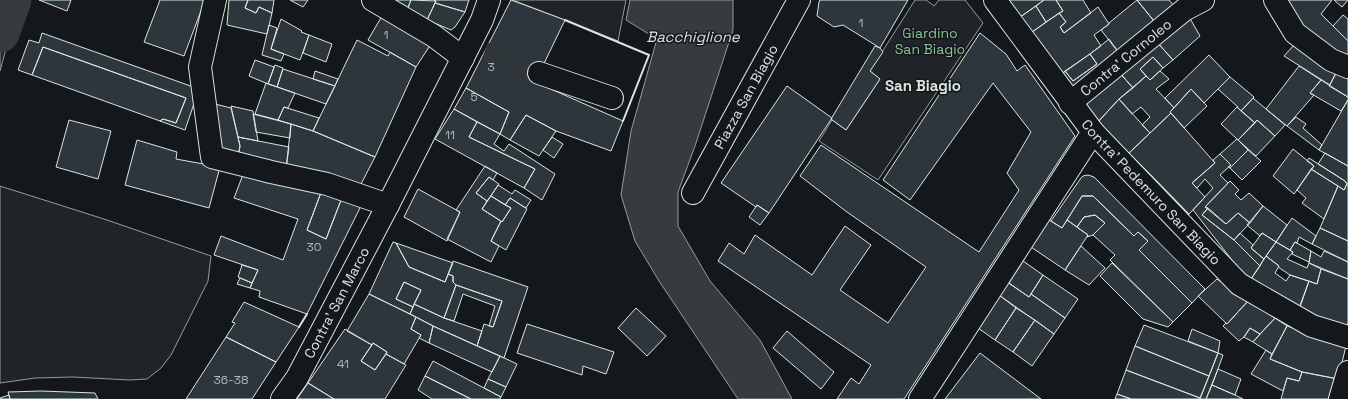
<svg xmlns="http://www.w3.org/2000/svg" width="1348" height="399" viewBox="0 0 1348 399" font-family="'Space Grotesk',sans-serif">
  <rect width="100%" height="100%" fill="#14181c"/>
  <!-- green -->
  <path fill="#202428" stroke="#939e99" d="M 0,0 L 19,0 L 0,71 Z
    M 513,0 L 626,0 L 618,41 Z
    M 915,0 L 926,0 L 934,6 L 939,0 L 965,0 L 983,23 L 878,180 L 819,141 L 832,120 L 846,130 L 880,79 L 870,71 Z
    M 0,186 L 107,220 L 211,256 L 208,281 L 171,355 L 161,368 L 147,379 L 130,380 L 73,377 L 35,378 L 0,383 Z"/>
  <!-- water -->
  <path fill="#363b3e" stroke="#939e99" d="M 630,0 L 733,0 L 733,30 L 695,146 L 678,192 L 678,226 L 710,281 L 760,340 L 792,399 L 738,399 L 659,281 L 635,241 L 621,195 L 631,131 L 657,39 L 626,20 Z"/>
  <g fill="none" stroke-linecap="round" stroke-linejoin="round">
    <!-- river -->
    <path stroke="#363b3e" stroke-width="39" d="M 0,33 L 12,0"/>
  </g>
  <!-- building -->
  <path fill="#2c363c" stroke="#d8e6dc" d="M 39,0 L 71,0 L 67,11 Z
    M 160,0 L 205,0 L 184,56 L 144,42 Z
    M 229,0 L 248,0 L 245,8 L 256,13 L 259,7 L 272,13 L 267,34 L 227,25 Z
    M 248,0 L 274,0 L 272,13 L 259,7 L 256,13 L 245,8 Z
    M 290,0 L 308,0 L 303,7 Z
    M 388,0 L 411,0 L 407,10 Z
    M 411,0 L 436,1 L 427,20 L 407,10 Z
    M 434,0 L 469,0 L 465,12 L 435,3 L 436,1 Z
    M 511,0 L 565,20 L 535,82 L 623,121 L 611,151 L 556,131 L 526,115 L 510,140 L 500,134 L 509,112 L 466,88 Z
    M 820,0 L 908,0 L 880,48 L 843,25 L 834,27 L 817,16 L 819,2 Z
    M 1001,0 L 1044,0 L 1016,20 Z
    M 1044,0 L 1056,0 L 1063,11 L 1046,22 L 1036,6 Z
    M 1056,0 L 1083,0 L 1091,13 L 1064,33 L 1060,27 L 1066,22 L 1059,13 L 1063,11 Z
    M 1137,0 L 1169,0 L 1178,11 L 1158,26 Z
    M 1137,0 L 1158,26 L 1122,57 L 1101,30 L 1109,24 L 1109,23 Z
    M 1285,0 L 1332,0 L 1321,14 L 1348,41 L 1348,60 L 1307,31 Z
    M 1334,0 L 1348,0 L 1342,7 Z
    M 435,3 L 465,12 L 455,27 L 451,30 L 427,20 Z
    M 1036,6 L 1046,22 L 1028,35 L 1016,20 Z
    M 1098,7 L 1109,24 L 1094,35 L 1101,46 L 1059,76 L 1028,35 L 1059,13 L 1066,22 L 1060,27 L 1064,33 Z
    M 1188,15 L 1200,36 L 1173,60 L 1156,41 Z
    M 1343,15 L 1348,19 L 1348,41 L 1333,26 Z
    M 382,16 L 431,44 L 416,67 L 368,40 Z
    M 281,19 L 302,31 L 301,32 L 309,35 L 300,60 L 271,49 Z
    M 269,25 L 277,28 L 271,49 L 284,54 L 281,61 L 262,55 Z
    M 42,33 L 199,89 L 185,130 L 160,121 L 163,119 L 176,123 L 186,98 L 43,47 L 32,75 L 18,70 L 29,40 L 39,43 Z
    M 980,33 L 1006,54 L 1017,71 L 1025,65 L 1075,136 L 904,399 L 837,399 L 851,378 L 859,384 L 871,365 L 718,261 L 729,243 L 744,254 L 755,235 L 812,275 L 845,226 L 871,245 L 840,290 L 888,323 L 926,267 L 847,212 L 800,176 L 821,145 L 979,252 L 1019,190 L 1007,173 L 1031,132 L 993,83 L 910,200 L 883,180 Z
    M 309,35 L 332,44 L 326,62 L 303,53 Z
    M 1109,39 L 1122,57 L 1075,97 L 1059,76 L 1065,71 L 1073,81 L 1097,64 L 1090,54 Z
    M 357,40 L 388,56 L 390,52 L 416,67 L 375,157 L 313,131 Z
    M 1156,41 L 1173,60 L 1163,68 L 1153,57 L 1140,69 L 1146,76 L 1133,88 L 1119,72 Z
    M 1295,44 L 1337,71 L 1330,85 L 1284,56 Z
    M 875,46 L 880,48 L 883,52 L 870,71 L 880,79 L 846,130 L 831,119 Z
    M 43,47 L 186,98 L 176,123 L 163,119 L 160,121 L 32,75 Z
    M 1090,54 L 1097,64 L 1073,81 L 1065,71 Z
    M 1209,55 L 1230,77 L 1204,103 L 1191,89 L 1174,108 L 1165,98 Z
    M 1153,57 L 1163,68 L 1150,80 L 1140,69 Z
    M 255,60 L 274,67 L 268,84 L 249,76 Z
    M 275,65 L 283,68 L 277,87 L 268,84 Z
    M 1299,66 L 1321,80 L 1310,93 L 1314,95 L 1287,126 L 1266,109 Z
    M 283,69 L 335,86 L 326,104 L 277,87 Z
    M 315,71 L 338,79 L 335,86 L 313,79 Z
    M 1160,71 L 1169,79 L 1156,89 L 1174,108 L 1170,112 L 1171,113 L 1150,133 L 1142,125 L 1150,117 L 1141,107 L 1132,114 L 1119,99 L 1146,76 L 1150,80 Z
    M 1119,72 L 1133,88 L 1119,99 L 1097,123 L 1081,105 Z
    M 1336,73 L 1348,78 L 1348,97 L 1329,86 Z
    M 1230,77 L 1254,97 L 1241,111 L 1237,107 L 1238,107 L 1218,89 Z
    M 1321,80 L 1348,97 L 1348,100 L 1341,111 L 1310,93 Z
    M 266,83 L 295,93 L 288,108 L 284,107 L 278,120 L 255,114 Z
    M 787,86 L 832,118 L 769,213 L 757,205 L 756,207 L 721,183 Z
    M 466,88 L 509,112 L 500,134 L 454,109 Z
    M 1191,89 L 1207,106 L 1184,128 L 1170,112 Z
    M 1253,98 L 1285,125 L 1275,136 L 1257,120 L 1255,123 L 1241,111 Z
    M 1119,99 L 1150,133 L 1129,153 L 1189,214 L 1185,218 L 1097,123 Z
    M 1348,100 L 1348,166 L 1319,150 Z
    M 211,103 L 231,108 L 240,146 L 238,157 L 221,154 Z
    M 231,106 L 253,111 L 258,141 L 238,137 Z
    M 284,107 L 319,118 L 313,131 L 278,120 Z
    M 1237,107 L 1255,123 L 1238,140 L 1221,124 Z
    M 454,109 L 477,122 L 469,137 L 535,169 L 524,188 L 435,139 Z
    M 1171,113 L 1215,163 L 1192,183 L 1205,197 L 1189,214 L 1129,153 Z
    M 253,114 L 291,124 L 290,138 L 256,132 Z
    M 526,115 L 556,131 L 539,156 L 510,140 Z
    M 1296,117 L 1306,124 L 1303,128 L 1322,145 L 1319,150 L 1287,126 Z
    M 69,120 L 111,131 L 98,179 L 56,167 Z
    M 1257,120 L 1275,136 L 1256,156 L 1238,140 Z
    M 477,122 L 500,134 L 494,144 L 504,151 L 509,144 L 555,174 L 542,200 L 524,188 L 535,169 L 469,137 Z
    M 291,124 L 313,131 L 375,157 L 360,186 L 286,169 Z
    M 238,137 L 289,147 L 286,169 L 238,157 L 240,146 Z
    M 552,137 L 563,144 L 554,158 L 543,150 Z
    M 1237,139 L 1248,150 L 1230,168 L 1228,167 L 1231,165 L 1220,154 Z
    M 137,140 L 177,152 L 176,159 L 220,167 L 209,208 L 125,185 Z
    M 1293,149 L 1314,166 L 1294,194 L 1273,176 Z
    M 1248,150 L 1261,161 L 1242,180 L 1230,168 Z
    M 1325,153 L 1348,166 L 1348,241 L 1320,228 L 1338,186 L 1344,190 L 1347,184 L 1345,181 L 1318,164 Z
    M 1220,154 L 1231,165 L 1220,175 L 1228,183 L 1205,207 L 1208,208 L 1202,215 L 1234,240 L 1260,266 L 1249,282 L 1193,210 L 1213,188 L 1205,179 L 1197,188 L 1192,183 L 1215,163 L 1213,160 Z
    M 1309,158 L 1345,181 L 1347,184 L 1344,190 L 1311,169 L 1314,166 L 1307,161 Z
    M 485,166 L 497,173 L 493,180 L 489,177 L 476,193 L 487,201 L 482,209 L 501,221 L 491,241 L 499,246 L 491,262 L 447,239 L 460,212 L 456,210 Z
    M 1311,169 L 1338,186 L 1324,219 L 1302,203 L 1306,198 L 1297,190 Z
    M 244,172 L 322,190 L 307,230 L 326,239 L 343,195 L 363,202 L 307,314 L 259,297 L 260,291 L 250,288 L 258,270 L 214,255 L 221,236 L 283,260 L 298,219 L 234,198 Z
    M 1088,175 L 1094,177 L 1205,289 L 1192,303 L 1139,250 L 1148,241 L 1138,232 L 1134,236 L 1093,196 L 1082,196 L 1062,228 L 1051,221 L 1081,178 L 1083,176 Z
    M 489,177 L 499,184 L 487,201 L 476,193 Z
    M 1230,181 L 1239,190 L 1235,194 L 1241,200 L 1249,193 L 1263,206 L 1250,223 L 1238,213 L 1226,224 L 1205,207 Z
    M 498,185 L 512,194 L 515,190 L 531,200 L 526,208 L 510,198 L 505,205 L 491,196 Z
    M 323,187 L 343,195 L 326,239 L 307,230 Z
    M 418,189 L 460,212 L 447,241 L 404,217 Z
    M 491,196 L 511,208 L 502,222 L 482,209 Z
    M 1082,196 L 1093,196 L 1134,236 L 1138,232 L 1148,241 L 1139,250 L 1192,303 L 1173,322 L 1110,260 L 1115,255 L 1093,235 L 1105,223 L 1095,215 L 1084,217 L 1077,227 L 1067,220 Z
    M 510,198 L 527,209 L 506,250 L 491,241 L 501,221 L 502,222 L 511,208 L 505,205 Z
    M 757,205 L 769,213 L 760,225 L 749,217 Z
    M 1263,206 L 1287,225 L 1276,242 L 1262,233 L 1260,236 L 1247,225 Z
    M 1208,208 L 1226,224 L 1238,213 L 1250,223 L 1234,240 L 1202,215 Z
    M 1095,215 L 1105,223 L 1093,235 L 1087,237 L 1088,235 L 1077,227 L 1084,217 Z
    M 1292,218 L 1316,236 L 1312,244 L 1299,237 L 1297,243 L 1295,242 L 1290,250 L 1276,242 Z
    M 1049,220 L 1062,228 L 1067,220 L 1088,235 L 1065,270 L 1031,247 Z
    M 1320,228 L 1348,241 L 1348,262 L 1312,244 Z
    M 1240,233 L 1253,245 L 1251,248 L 1264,259 L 1260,266 L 1234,240 Z
    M 1262,233 L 1276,242 L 1264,259 L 1251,248 Z
    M 393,242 L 396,243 L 409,267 L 445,282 L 448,274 L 453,276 L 453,282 L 456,285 L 444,318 L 414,304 L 421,290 L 404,282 L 396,299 L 413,307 L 410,314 L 369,294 Z
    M 1276,242 L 1293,252 L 1287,259 L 1307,268 L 1309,263 L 1321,269 L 1317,284 L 1290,275 L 1278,267 L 1279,266 L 1266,256 Z
    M 1295,242 L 1311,251 L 1309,262 L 1292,254 L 1293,252 L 1290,250 Z
    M 396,243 L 453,263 L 445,282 L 409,267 Z
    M 1081,246 L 1105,268 L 1089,285 L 1065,270 Z
    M 1311,251 L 1321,257 L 1324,251 L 1348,262 L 1348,279 L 1309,263 Z
    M 1266,256 L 1279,266 L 1275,273 L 1286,281 L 1290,275 L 1309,281 L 1299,308 L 1249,282 Z
    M 453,261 L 528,287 L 504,358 L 477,346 L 484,324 L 493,327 L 502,301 L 456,285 L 453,282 L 453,276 L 448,274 Z
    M 1023,261 L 1043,275 L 1029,297 L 1009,283 Z
    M 1112,263 L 1173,322 L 1168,327 L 1143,319 L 1100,276 Z
    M 242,265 L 258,270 L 252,283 L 238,277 Z
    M 1321,269 L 1348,279 L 1348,322 L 1347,327 L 1299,310 L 1309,281 L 1317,284 Z
    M 1043,275 L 1078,299 L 1065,318 L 1031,294 Z
    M 240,278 L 252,283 L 250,288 L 237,284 Z
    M 1217,279 L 1248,301 L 1227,324 L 1198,296 Z
    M 404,282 L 421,290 L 413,307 L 396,299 Z
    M 1007,282 L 1029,297 L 1031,294 L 1065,318 L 1054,334 L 999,295 Z
    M 456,285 L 502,301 L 493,327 L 489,326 L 495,306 L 463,294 L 454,321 L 444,318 Z
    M 369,294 L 416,317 L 411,329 L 421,335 L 404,364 L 386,354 L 387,352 L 373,343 L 372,345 L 347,331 Z
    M 999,295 L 1016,308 L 995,340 L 978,328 Z
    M 1248,301 L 1275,318 L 1260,334 L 1250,328 L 1244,337 L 1239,341 L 1223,326 L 1226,323 L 1227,324 Z
    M 244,302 L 299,327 L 276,362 L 226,337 L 235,323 L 232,322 Z
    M 414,304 L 444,318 L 482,331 L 477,346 L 433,326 L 410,314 Z
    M 636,308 L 666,336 L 647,356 L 618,328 Z
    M 1016,308 L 1035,320 L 1013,352 L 995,340 Z
    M 416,317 L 433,326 L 429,343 L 419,338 L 421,335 L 411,329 Z
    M 1275,318 L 1287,326 L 1272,354 L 1253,342 Z
    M 1035,320 L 1054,334 L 1032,366 L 1013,352 Z
    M 527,324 L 614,352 L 606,374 L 583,366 L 582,375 L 517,353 Z
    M 1144,325 L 1218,353 L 1209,376 L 1135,346 Z
    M 433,326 L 500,356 L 492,372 L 429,343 Z
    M 1287,326 L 1346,346 L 1338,379 L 1302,372 L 1270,359 Z
    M 1250,328 L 1260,334 L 1253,342 L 1244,337 Z
    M 345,329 L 372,345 L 361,361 L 375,370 L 386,354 L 406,365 L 385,399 L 334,399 L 308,383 Z
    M 1192,329 L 1220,341 L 1218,353 L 1188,341 Z
    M 787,331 L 834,372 L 821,389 L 773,348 Z
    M 226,337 L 276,362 L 252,399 L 186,399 Z
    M 373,343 L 387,352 L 375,370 L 361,361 Z
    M 1135,346 L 1209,376 L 1200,398 L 1126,370 Z
    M 1266,350 L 1272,354 L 1270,359 L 1302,372 L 1299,381 L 1287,378 L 1283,391 L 1251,374 Z
    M 980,353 L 1041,399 L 945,399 Z
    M 1218,353 L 1223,355 L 1218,369 L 1206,399 L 1200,399 Z
    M 500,356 L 517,364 L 506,387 L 488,379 Z
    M 433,361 L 501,397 L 500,399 L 471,399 L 425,376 Z
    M 1218,369 L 1241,379 L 1235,395 L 1212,385 Z
    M 1126,370 L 1200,398 L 1200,399 L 1131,399 L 1117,394 Z
    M 1302,372 L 1338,379 L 1332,399 L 1281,399 L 1287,378 L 1299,381 Z
    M 425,376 L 471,399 L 432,399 L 418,390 Z
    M 488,379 L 506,387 L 501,397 L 484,388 Z
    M 308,383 L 334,399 L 297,399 Z
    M 1212,385 L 1235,395 L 1243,399 L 1206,399 Z
    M 41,391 L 95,393 L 98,399 L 10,399 L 8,392 Z
    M 1117,394 L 1131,399 L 1115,399 Z
    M 9,395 L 10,399 L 0,399 L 0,398 Z"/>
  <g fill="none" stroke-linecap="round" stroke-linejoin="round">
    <!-- minor-tunnel -->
    <path stroke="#313739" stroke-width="22" stroke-dasharray="22 11" stroke-linecap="butt" d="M 484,53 L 539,73"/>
    <defs>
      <g id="minor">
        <path d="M 215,0 L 200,67 L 212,157 L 271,172 L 327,184 L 388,205"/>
        <path d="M 373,0 L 434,36 L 463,58"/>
        <path id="s1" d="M 995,0 L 1093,132 L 1239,284 L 1312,326 L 1348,337"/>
        <path d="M 1275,0 L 1295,33 L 1331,60 L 1348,67"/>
        <path d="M 539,73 L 612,98"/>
        <path id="s2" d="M 1070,103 L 1184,10 L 1203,0"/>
        <path id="s3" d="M 693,193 L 799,0"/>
        <path id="s4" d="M 282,399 L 297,378 L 388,205 L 482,20 L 489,0"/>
        <path d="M 920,399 L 1093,132"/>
        <path d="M 1340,399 L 1348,372"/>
      </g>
    </defs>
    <!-- minor casing -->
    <use href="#minor" stroke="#d8e6dc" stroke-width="24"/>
    <!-- minor -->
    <use href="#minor" stroke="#14181c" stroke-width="22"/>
    <!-- wall -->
    <path stroke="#d8e6dc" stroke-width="2" d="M 565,20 L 649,55 L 623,121
      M 299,327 L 307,314"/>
  </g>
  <g text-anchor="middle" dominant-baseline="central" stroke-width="3" stroke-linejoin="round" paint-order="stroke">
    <!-- number labels -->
    <g font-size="12" fill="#adbab4">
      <text x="861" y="23">1</text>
      <text x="386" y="35">1</text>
      <text x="491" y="67">3</text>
      <text x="474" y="97">5</text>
      <text x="450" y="135">11</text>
      <text x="314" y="247">30</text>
      <text x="343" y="364">41</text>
      <text x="231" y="380">36-38</text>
    </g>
    <!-- park labels -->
    <g font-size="14" fill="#8ac095" stroke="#14181c">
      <text x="930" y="33">Giardino<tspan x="930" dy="16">San Biagio</tspan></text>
    </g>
    <!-- street labels -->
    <g font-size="14" fill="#d8e6dc" stroke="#14181c">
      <text stroke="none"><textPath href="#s2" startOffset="72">Contra' Cornoleo</textPath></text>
      <text stroke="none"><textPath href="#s3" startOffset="110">Piazza San Biagio</textPath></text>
      <text stroke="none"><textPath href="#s1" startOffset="248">Contra' Pedemuro San Biagio</textPath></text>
      <text stroke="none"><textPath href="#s4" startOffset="111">Contra' San Marco</textPath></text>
    </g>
    <!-- water labels -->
    <g font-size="15" font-style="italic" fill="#d8e6dc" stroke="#14181c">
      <text x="693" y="36">Bacchiglione</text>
    </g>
    <!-- neighbourhood labels -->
    <g font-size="15" font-weight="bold" fill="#d8e6dc" stroke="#14181c">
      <text x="923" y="85">San Biagio</text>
    </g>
  </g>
</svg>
